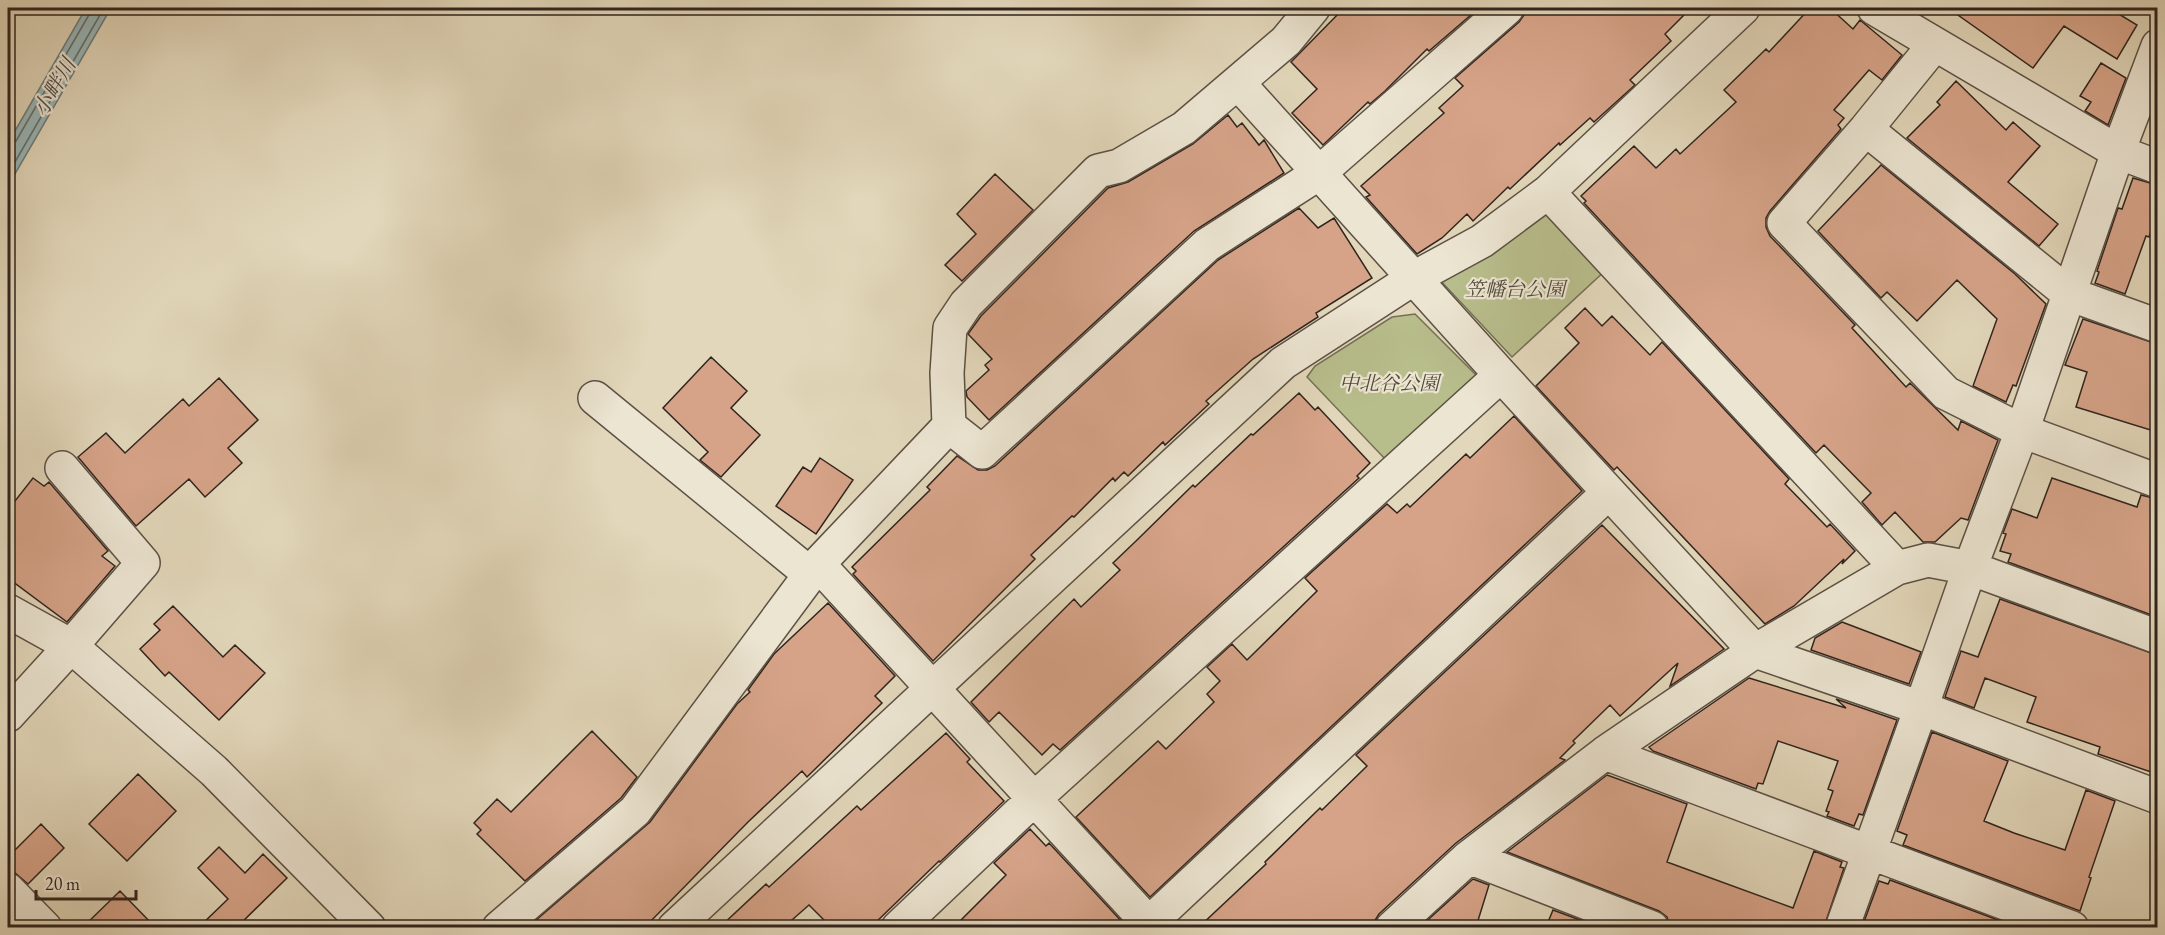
<svg xmlns="http://www.w3.org/2000/svg" width="2165" height="935" viewBox="0 0 2165 935" font-family="'EB Garamond','Noto Serif JP',serif">
  <rect width="100%" height="100%" fill="#e2d7ba"/>
  <filter id="stains"><feTurbulence type="fractalNoise" baseFrequency=".00333" numOctaves="4"/><feColorMatrix values="0 0 0 0 .2 0 0 0 0 .09 0 0 0 0 .02 0 0 0 .5 -.17"/></filter>
  <radialGradient id="worn" r=".72"><stop offset=".6" stop-color="#630" stop-opacity="0"/><stop offset="1" stop-color="#630" stop-opacity=".3"/></radialGradient>
  <!-- green -->
  <path fill="#b8bd8c" stroke="#747055" stroke-width="1.5" d="M 1546,205 L 1607,269 L 1512,357 L 1438,278 Z
    M 1415,314 L 1476,375 L 1386,460 L 1307,377 L 1315,366 L 1392,317 Z"/>
  <!-- water -->
  <path fill="#98b7b9" stroke="#6e7c7b" stroke-width="1.5" d="M 86,8 L 111,8 L 8,186 L 8,143 Z"/>
  <g fill="none" stroke-linecap="round" stroke-linejoin="round">
    <!-- shore -->
    <path stroke="#646e6c" stroke-width="1.5" d="M 8,145 L 16,141 L 90,13 L 91,8
      M 8,174 L 104,8"/>
  </g>
  <!-- building -->
  <path fill="#d6a388" stroke="#30241e" stroke-width="1.5" d="M 1344,8 L 1479,8 L 1429,51 L 1427,49 L 1385,91 L 1370,104 L 1368,102 L 1323,145 L 1292,113 L 1317,89 L 1291,62 Z
    M 1525,8 L 1691,8 L 1665,34 L 1671,41 L 1630,80 L 1635,85 L 1594,122 L 1590,118 L 1560,145 L 1559,143 L 1510,189 L 1508,187 L 1473,221 L 1467,214 L 1442,238 L 1417,254 L 1366,197 L 1370,195 L 1361,186 L 1444,113 L 1439,108 L 1463,86 L 1455,78 L 1519,22 L 1524,15 Z
    M 1810,8 L 1830,8 L 1853,29 L 1860,20 L 1902,55 L 1882,80 L 1869,70 L 1834,110 L 1844,118 L 1838,125 L 1841,129 L 1770,211 L 1766,218 L 1766,227 L 1770,236 L 1855,325 L 1852,328 L 1906,387 L 1910,383 L 1958,430 L 1961,421 L 1998,440 L 1968,520 L 1961,518 L 1935,542 L 1923,542 L 1895,512 L 1882,525 L 1862,502 L 1871,493 L 1824,445 L 1816,453 L 1584,203 L 1586,201 L 1581,196 L 1634,146 L 1656,168 L 1676,149 L 1680,154 L 1736,102 L 1724,90 L 1766,49 L 1769,52 Z
    M 1948,8 L 2109,8 L 2137,25 L 2117,59 L 2064,26 L 2033,68 Z
    M 2101,63 L 2126,78 L 2108,125 L 2085,111 L 2091,102 L 2080,96 Z
    M 1956,81 L 2006,130 L 2013,122 L 2040,146 L 2008,182 L 2058,224 L 2039,246 L 1907,138 L 1940,105 L 1937,102 Z
    M 1228,115 L 1237,127 L 1242,123 L 1259,145 L 1264,140 L 1284,173 L 1194,231 L 989,420 L 967,397 L 966,391 L 989,370 L 985,365 L 992,359 L 968,334 L 981,316 L 1108,188 L 1128,182 L 1193,144 Z
    M 1881,165 L 2015,274 L 2046,304 L 2016,386 L 2013,385 L 2006,402 L 1973,386 L 1997,319 L 1957,280 L 1917,321 L 1887,292 L 1881,298 L 1818,231 Z
    M 995,174 L 1033,210 L 962,281 L 945,265 L 976,234 L 957,214 Z
    M 2133,178 L 2157,185 L 2157,214 L 2149,237 L 2146,236 L 2125,294 L 2095,283 L 2099,272 L 2097,271 L 2118,208 L 2122,209 Z
    M 1299,208 L 1318,228 L 1334,218 L 1372,278 L 1316,313 L 1318,317 L 1253,359 L 1206,401 L 1209,404 L 1165,445 L 1163,442 L 1128,476 L 1124,472 L 1115,481 L 1113,478 L 1074,517 L 1072,516 L 1031,555 L 1035,559 L 933,661 L 853,574 L 856,571 L 852,567 L 930,490 L 927,487 L 957,456 L 978,470 L 987,470 L 995,466 L 1218,260 Z
    M 1585,308 L 1602,326 L 1612,316 L 1650,355 L 1662,342 L 1789,479 L 1785,484 L 1827,527 L 1830,524 L 1855,551 L 1842,564 L 1844,559 L 1794,606 L 1765,624 L 1617,467 L 1614,470 L 1536,386 L 1579,343 L 1565,328 Z
    M 2083,319 L 2157,344 L 2157,432 L 2076,407 L 2087,372 L 2065,365 Z
    M 711,357 L 747,391 L 731,408 L 760,435 L 721,477 L 700,460 L 708,452 L 663,408 Z
    M 219,378 L 258,420 L 228,448 L 242,463 L 205,497 L 189,479 L 136,526 L 78,457 L 106,433 L 125,453 L 183,399 L 189,406 Z
    M 1299,393 L 1315,410 L 1318,407 L 1370,463 L 1357,476 L 1359,478 L 1060,750 L 1053,744 L 1042,755 L 999,712 L 989,722 L 971,702 L 1074,599 L 1081,607 L 1120,570 L 1113,563 L 1136,541 L 1193,485 L 1195,487 L 1251,434 L 1253,435 Z
    M 1514,416 L 1582,491 L 1150,897 L 1076,817 L 1158,741 L 1166,749 L 1214,702 L 1207,694 L 1220,681 L 1207,667 L 1232,644 L 1247,660 L 1317,591 L 1305,578 L 1387,504 L 1397,513 L 1407,504 L 1410,507 L 1466,454 L 1470,458 Z
    M 820,458 L 853,480 L 816,534 L 776,506 L 803,467 L 811,472 Z
    M 33,478 L 44,486 L 49,482 L 108,551 L 102,556 L 115,566 L 67,622 L 8,578 L 8,510 Z
    M 2052,478 L 2137,507 L 2141,495 L 2157,499 L 2157,617 L 2008,562 L 2011,554 L 2000,551 L 2006,534 L 2003,533 L 2012,509 L 2037,518 Z
    M 1602,525 L 1724,649 L 1670,686 L 1678,663 L 1620,716 L 1610,705 L 1573,741 L 1575,743 L 1560,758 L 1565,760 L 1456,843 L 1379,914 L 1374,922 L 1374,927 L 1199,927 L 1266,864 L 1265,862 L 1320,808 L 1322,810 L 1367,766 L 1356,755 Z
    M 2000,599 L 2157,655 L 2157,774 L 2098,754 L 2100,747 L 2027,722 L 2036,697 L 1985,678 L 1974,708 L 1945,697 L 1961,651 L 1978,657 Z
    M 828,603 L 895,676 L 875,696 L 882,703 L 807,777 L 802,771 L 748,822 L 645,927 L 528,927 L 650,822 L 737,704 L 750,692 L 748,690 L 774,654 Z
    M 173,606 L 223,657 L 235,645 L 265,673 L 219,720 L 169,672 L 165,676 L 140,649 L 160,630 L 154,624 Z
    M 1842,622 L 1921,652 L 1909,684 L 1811,650 L 1815,638 Z
    M 1749,678 L 1846,708 L 1836,699 L 1897,720 L 1863,815 L 1859,814 L 1854,826 L 1827,816 L 1829,812 L 1826,811 L 1833,791 L 1828,789 L 1838,761 L 1778,741 L 1763,784 L 1758,783 L 1756,789 L 1653,751 L 1649,747 Z
    M 592,731 L 637,777 L 621,798 L 525,881 L 477,834 L 481,830 L 474,823 L 497,799 L 511,812 Z
    M 1932,732 L 2008,761 L 1984,821 L 2014,833 L 2065,850 L 2086,790 L 2115,801 L 2089,877 L 2091,878 L 2080,911 L 1903,845 L 1907,835 L 1897,831 Z
    M 946,733 L 970,759 L 967,762 L 1004,801 L 940,862 L 939,861 L 871,927 L 831,927 L 809,905 L 784,927 L 720,927 L 766,884 L 769,887 L 857,806 L 861,810 Z
    M 138,774 L 176,811 L 127,861 L 89,824 Z
    M 1607,775 L 1687,804 L 1667,862 L 1719,881 L 1793,908 L 1814,851 L 1842,862 L 1840,867 L 1844,868 L 1824,927 L 1670,927 L 1667,917 L 1659,911 L 1507,852 Z
    M 41,824 L 64,848 L 28,884 L 14,872 L 8,872 L 8,857 Z
    M 1030,829 L 1046,846 L 1049,843 L 1124,924 L 1120,927 L 954,927 L 1006,875 L 994,863 Z
    M 219,847 L 245,873 L 263,854 L 287,878 L 237,927 L 199,927 L 228,899 L 198,868 Z
    M 1473,879 L 1489,885 L 1476,927 L 1420,927 Z
    M 1890,880 L 2017,927 L 1862,927 L 1879,881 L 1888,884 Z
    M 120,891 L 155,927 L 83,927 Z
    M 1553,910 L 1599,927 L 1546,927 Z"/>
  <g fill="none" stroke-linecap="round" stroke-linejoin="round">
    <defs>
      <path id="minor" d="M 1874,8 L 2118,152 L 2158,167
        M 1935,44 L 1866,129 L 1784,223 L 1946,393 L 2022,431 L 2158,481
        M 1239,84 L 1501,375 L 1755,651 L 1921,708 L 2158,797
        M 1866,129 L 2069,294 L 2158,326
        M 1548,192 L 1897,568
        M 595,398 L 810,574
        M 949,426 L 982,452 L 1207,245 L 1319,173 L 1507,8
        M 818,564 L 1153,928
        M 8,611 L 71,646 L 214,771 L 369,928
        M 8,715 L 71,646 L 143,563 L 62,468
        M 1605,753 L 2072,928
        M 1469,857 L 1652,928
        M 8,890 L 45,928
        M 499,928 L 635,811 L 818,564 L 949,426 L 947,373 L 950,328 L 966,304 L 1098,171 L 1119,166 L 1184,128 L 1286,41 L 1313,8
        M 674,928 L 1283,363 L 1414,278 L 1482,241 L 1548,192 L 1743,8
        M 898,928 L 1033,800 L 1501,375
        M 1144,928 L 1608,493
        M 1392,928 L 1469,857 L 1605,753 L 1755,651 L 1897,568 L 1928,560 L 1970,568 L 2158,637
        M 1842,928 L 1921,708 L 1970,568 L 2022,431 L 2118,152 L 2158,46"/>
    </defs>
    <!-- minor casing -->
    <use href="#minor" stroke="#5c5145" stroke-width="36"/>
    <!-- minor -->
    <use href="#minor" stroke="#ece5d2" stroke-width="33"/>
  </g>
  <g text-anchor="middle" dominant-baseline="central" stroke-width="4.5" stroke-linejoin="round" paint-order="stroke">
    <!-- park labels -->
    <g font-size="20" font-style="italic" fill="#524a3a" stroke="#ece5d2">
      <text x="1515" y="289">笠幡台公園</text>
      <text x="1389" y="383">中北谷公園</text>
    </g>
    <!-- water labels -->
    <g font-size="21" font-style="italic" fill="#4a4945" stroke="#ece5d2">
      <text transform="translate(54 87) rotate(-60)">小畔川</text>
    </g>
  </g>
  <!-- margin -->
  <rect width="2165" height="935" fill="none" stroke="#e2d7ba" stroke-width="30"/>
  <rect x="9" y="9" width="2147" height="917" fill="none" stroke="#30241e" stroke-width="3"/>
  <rect x="15" y="15" width="2135" height="905" fill="none" stroke="#30241e" stroke-width="1.5"/>
  <!-- scale -->
  <path d="M36 890v9h100v-9" fill="none" stroke="#30241e" stroke-width="3"/>
  <text x="45" y="890" font-size="18" fill="#30241e" stroke="#ece5d2" stroke-width="4.5" paint-order="stroke">20 m</text>
  <rect width="100%" height="100%" filter="url(#stains)"/>
  <rect width="100%" height="100%" fill="url(#worn)"/>
</svg>
